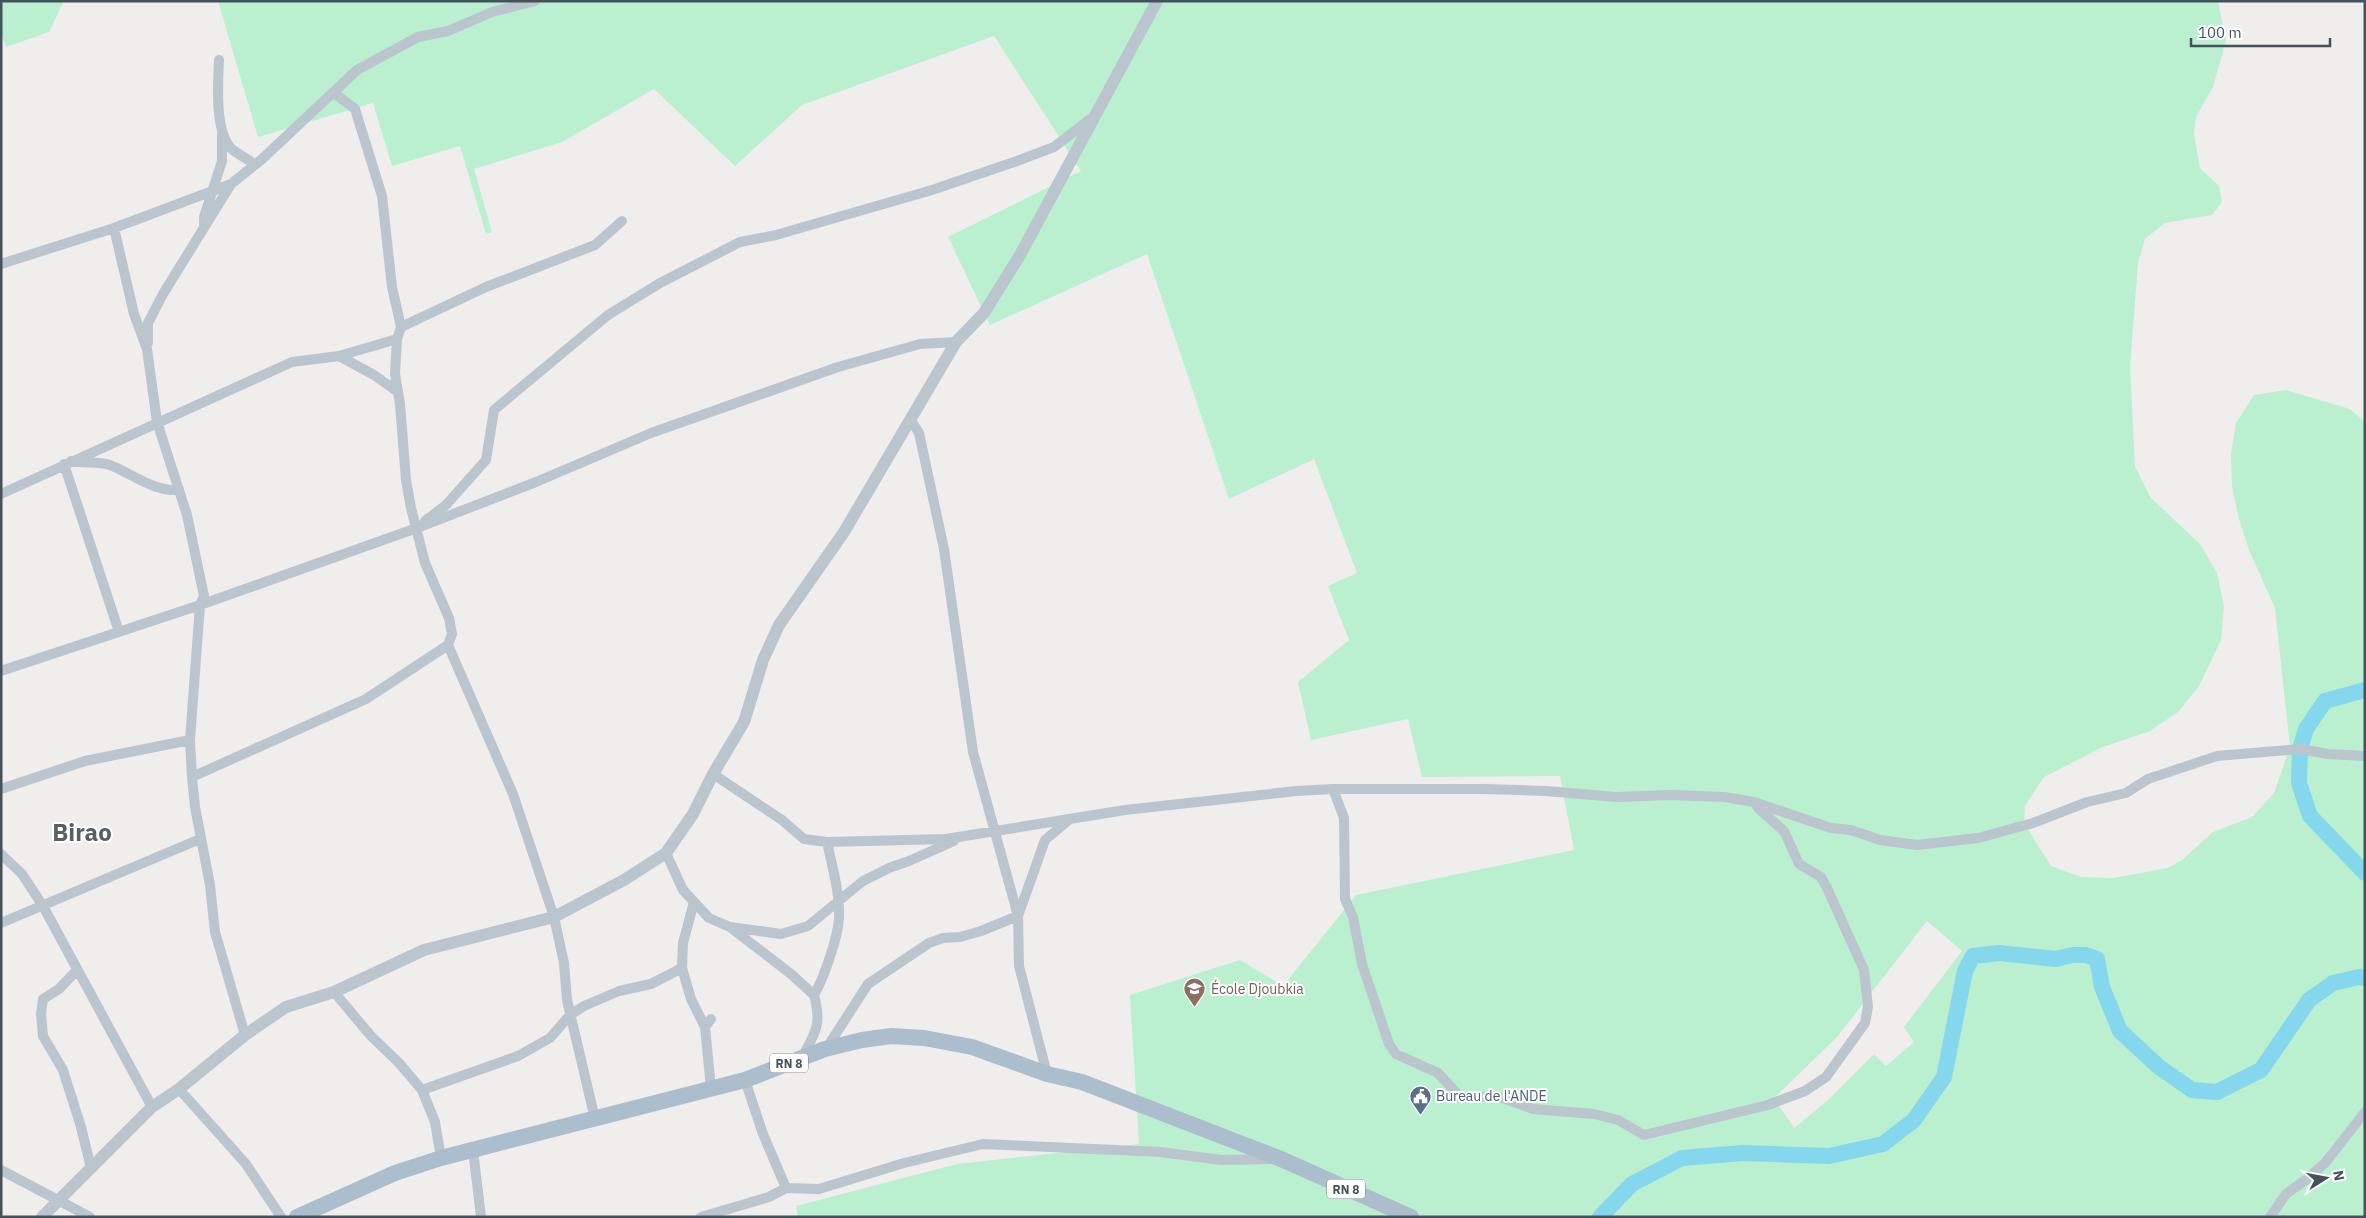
<svg xmlns="http://www.w3.org/2000/svg" width="2366" height="1218" viewBox="0 0 2366 1218" font-family="'IBM Plex Sans',sans-serif">
  <rect width="100%" height="100%" fill="#f0eded"/>
  <!-- green -->
  <path fill="#baf0cf" fill-rule="evenodd" d="M 1,1 L 64,1 L 49,32 L 6,47 L 1,32 Z
    M 218,1 L 2218,1 L 2226,41 L 2213,87 L 2196,117 L 2194,134 L 2200,168 L 2219,186 L 2222,202 L 2212,215 L 2165,223 L 2145,239 L 2138,263 L 2130,367 L 2135,466 L 2150,497 L 2200,544 L 2217,573 L 2224,606 L 2221,640 L 2199,686 L 2178,712 L 2150,731 L 2103,747 L 2044,777 L 2025,806 L 2024,823 L 2051,866 L 2081,877 L 2114,878 L 2168,868 L 2182,860 L 2213,832 L 2252,817 L 2274,793 L 2290,747 L 2275,608 L 2249,550 L 2239,519 L 2232,487 L 2231,454 L 2236,423 L 2254,395 L 2286,390 L 2350,409 L 2365,422 L 2365,1217 L 798,1217 L 796,1206 L 957,1164 L 1139,1144 L 1130,995 L 1240,960 L 1283,986 L 1356,895 L 1574,850 L 1560,776 L 1422,777 L 1408,719 L 1311,740 L 1298,682 L 1349,640 L 1328,586 L 1357,573 L 1314,459 L 1229,499 L 1147,254 L 990,325 L 948,237 L 1081,171 L 994,36 L 802,105 L 735,166 L 654,89 L 562,142 L 474,169 L 492,232 L 486,234 L 460,146 L 392,166 L 373,103 L 258,137 ZM 1927,921 L 1962,951 L 1904,1027 L 1914,1042 L 1886,1066 L 1874,1054 L 1828,1100 L 1794,1128 L 1774,1098 L 1837,1037 Z"/>
  <g fill="none" stroke-linecap="round" stroke-linejoin="round">
    <!-- river -->
    <path stroke="#85d7ee" stroke-width="16" d="M 2365,690 L 2325,701 L 2306,729 L 2300,749 L 2299,783 L 2310,816 L 2365,873
      M 1600,1217 L 1632,1184 L 1682,1158 L 1743,1153 L 1829,1156 L 1883,1144 L 1914,1120 L 1944,1077 L 1965,971 L 1973,956 L 1999,953 L 2056,959 L 2072,955 L 2086,955 L 2097,959 L 2102,987 L 2120,1031 L 2159,1067 L 2192,1090 L 2217,1092 L 2261,1070 L 2309,1000 L 2333,983 L 2359,977 L 2365,978"/>
    <!-- minor -->
    <path stroke="#bbc5cd" stroke-width="10" d="M 219,60 C 218,83 214,134 233,150 C 238,154 244,157 250,161
      M 204,224 L 204,217 L 222,161 L 222,134
      M 114,228 L 134,314 L 147,349 L 157,422 L 187,515 L 204,596 L 200,605 L 190,740 L 192,777 L 195,807 L 210,885 L 215,932 L 245,1035
      M 1,264 L 114,228 L 231,184
      M 401,327 L 486,287 L 595,245 L 622,221
      M 148,343 L 148,323 L 163,294 L 231,184 L 261,160 L 357,70 L 418,37 L 448,31 L 492,12 L 535,1
      M 339,356 L 374,375 L 398,392
      M 910,419 L 919,433 L 944,549 L 973,752 L 1018,916 L 1019,966 L 1047,1074
      M 71,461 C 84,464 98,461 110,465 C 129,472 159,495 179,489
      M 64,464 L 119,632
      M 1,494 L 292,362 L 339,356 L 397,339
      M 425,521 L 446,505 L 486,460 L 494,410 L 608,315 L 660,283 L 740,242 L 776,235 L 932,190 L 1017,161 L 1054,147 L 1093,117
      M 448,645 L 513,794 L 554,917 L 564,963 L 567,1000 L 595,1119
      M 1,671 L 200,605 L 417,528 L 536,482 L 651,433 L 838,367 L 920,344 L 956,342
      M 713,774 L 782,820 L 804,839 L 827,842 L 946,839 L 1125,810 L 1296,791 L 1333,789 L 1484,789 L 1546,791 L 1616,797 L 1669,795 L 1724,797 L 1754,802 L 1831,828 L 1851,830 L 1880,840 L 1917,845 L 1978,838 L 2033,823 L 2087,802 L 2126,793 L 2148,779 L 2217,756 L 2300,749 L 2328,754 L 2365,756
      M 192,777 L 366,699 L 448,645 L 452,634 L 449,618 L 425,563 L 411,508 L 406,480 L 400,404 L 395,374 L 397,339 L 401,327 L 392,287 L 382,196 L 355,109 L 334,93
      M 1,789 L 85,761 L 190,740
      M 1333,789 L 1344,818 L 1345,899 L 1353,917 L 1362,964 L 1389,1044 L 1396,1054 L 1438,1073 L 1461,1098 L 1497,1096 L 1533,1109 L 1594,1114 L 1618,1120 L 1644,1135 L 1768,1105 L 1805,1091 L 1826,1077 L 1865,1023 L 1868,1007 L 1864,970 L 1827,888 L 1821,877 L 1799,864 L 1784,831 L 1759,809 L 1754,802
      M 666,853 L 683,890 L 709,918 L 730,927 L 791,974 L 814,995
      M 1,854 L 22,874 L 43,906 L 152,1107
      M 1,923 L 200,839
      M 730,927 L 781,934 L 808,926 L 863,881 L 889,868 L 909,861 L 954,841
      M 682,968 L 691,999 L 705,1027
      M 77,970 L 59,989 L 43,999 L 41,1014 L 43,1036 L 63,1070 L 81,1127 L 91,1168
      M 334,992 L 371,1036 L 399,1063 L 422,1090 L 435,1122 L 441,1158
      M 826,1049 L 868,984 L 929,943 L 943,938 L 960,937 L 981,931 L 1018,916 L 1045,840 L 1070,819
      M 802,1058 C 816,1031 822,1025 814,995 C 824,978 838,937 839,918 C 840,893 832,866 827,842
      M 745,1080 L 763,1134 L 786,1188
      M 711,1088 L 705,1027 L 711,1019
      M 179,1089 L 246,1164 L 281,1217
      M 422,1090 L 518,1056 L 550,1038 L 570,1015 L 584,1006 L 619,991 L 651,984 L 682,968 L 683,943 L 694,902
      M 473,1150 L 481,1217
      M 1,1170 L 90,1217
      M 701,1217 L 769,1197 L 786,1188 L 819,1189 L 904,1163 L 983,1144 L 1160,1152 L 1221,1160 L 1273,1159
      M 2270,1217 L 2286,1194 L 2307,1179 L 2325,1163 L 2365,1112"/>
    <!-- tertiary -->
    <path stroke="#bbc5cd" stroke-width="12" d="M 42,1217 L 152,1107 L 179,1089 L 245,1035 L 286,1007 L 334,992 L 424,950 L 554,917 L 624,880 L 666,853 L 693,814 L 713,774 L 744,722 L 763,660 L 779,625 L 844,532 L 956,342 L 984,313 L 1020,255 L 1157,1"/>
    <!-- primary -->
    <path stroke="#acbdcd" stroke-width="16" d="M 297,1217 L 395,1173 L 441,1158 L 745,1080 L 825,1049 L 862,1040 L 891,1036 L 924,1038 L 972,1047 L 1047,1074 L 1082,1082 L 1281,1159 L 1411,1217"/>
  </g>
  <!-- icons -->
  <defs>
    <symbol id="school-pin" viewBox="-11 -11 22 30"><path d="M0 17L-7.5 6A9.5 9.5 0 1 1 7.5 6Z" fill="#8d6e63" stroke="#fff"/><path d="M0-5L7-2L0 1L-7-2ZM-4 1L0 2.5L4 1V4Q0 6-4 4Z" fill="#fff"/></symbol>
    <symbol id="civic-pin" viewBox="-11 -11 22 30"><path d="M0 17L-7.5 6A9.5 9.5 0 1 1 7.5 6Z" fill="#5c6f8a" stroke="#fff"/><path d="M-.6-6.5H3V-4.5H.6V-3L4-1V1h2V6H-6V1h2V-1L-.6-3ZM-1.2 2.5V6h2.4V2.5Z" fill="#fff"/></symbol>
  </defs>
  <g fill-rule="evenodd">
    <use href="#school-pin" x="1182" y="976" width="25" height="34"/>
    <use href="#civic-pin" x="1408" y="1084" width="25" height="34"/>
  </g>
  <g text-anchor="middle" dominant-baseline="central" stroke-width="4" stroke-linejoin="round" paint-order="stroke">
    <!-- shield labels -->
    <g fill="#fff" stroke="#7d858c" stroke-width="1">
      <rect x="770" y="1053.5" width="38" height="19" rx="4"/>
      <rect x="1327" y="1179.5" width="38" height="19" rx="4"/>
    </g>
    <g font-size="12" font-weight="bold" fill="#45515b">
      <text x="789" y="1063">RN 8</text>
      <text x="1346" y="1189">RN 8</text>
    </g>
    <!-- education labels -->
    <g font-size="14" fill="#785e54" stroke="#fff" text-anchor="start">
      <text x="1211" y="989">École Djoubkia</text>
    </g>
    <!-- service labels -->
    <g font-size="14" fill="#4e5e75" stroke="#fff" text-anchor="start">
      <text x="1436" y="1096">Bureau de l'ANDE</text>
    </g>
    <!-- town labels -->
    <g font-size="24" font-weight="bold" fill="#5a5e63" stroke="#fff">
      <text x="82" y="832">Birao</text>
    </g>
  </g>
  <!-- border -->
  <rect width="2366" height="1218" fill="none" stroke="#45515b" stroke-width="5"/>
  <!-- north arrow -->
  <g transform="translate(2326 1178) rotate(79)" stroke="#ffffff" stroke-width="4" paint-order="stroke">
  <path d="M0-4L9 19L0 12L-9 19Z" fill="#45515b"/>
  <text y="-8" font-size="14" font-weight="bold" text-anchor="middle" fill="#45515b">N</text>
  </g>
  <!-- scale -->
  <path d="M2191 38v8h139v-8" fill="none" stroke="#45515b" stroke-width="2.5"/>
  <text x="2198" y="38" font-size="15" fill="#45515b" stroke="#ffffff" stroke-width="4" paint-order="stroke">100 m</text>
</svg>
